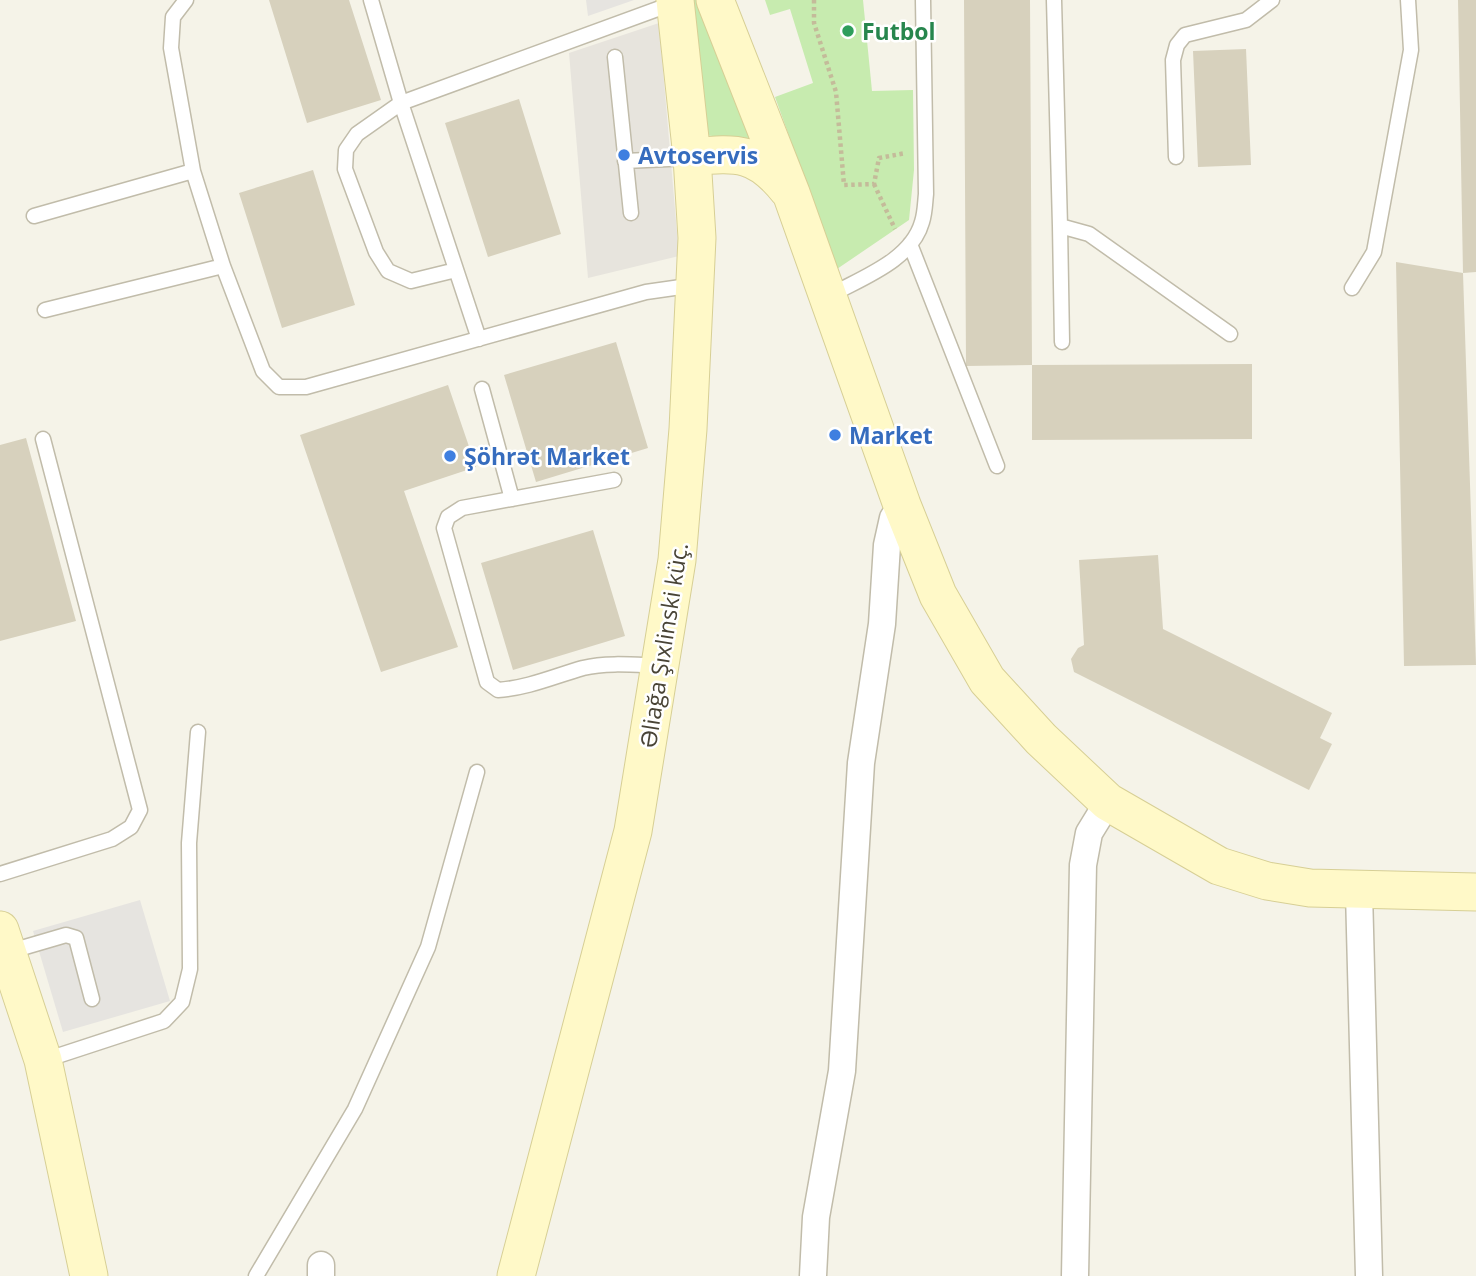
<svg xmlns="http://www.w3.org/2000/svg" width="1476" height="1276" viewBox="0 0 1476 1276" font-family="'Open Sans',sans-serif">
  <rect width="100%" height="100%" fill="#f5f3e8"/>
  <!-- industrial -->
  <path fill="#e7e4dd" d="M 659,23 L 679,256 L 588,278 L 569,53 Z"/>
  <!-- green -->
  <path fill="#c7ebaf" d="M 689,0 L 698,0 L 760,141 L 703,135 Z
    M 765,0 L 863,0 L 872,91 L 913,90 L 914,170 L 909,220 L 837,269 L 775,97 L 813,83 L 790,9 L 770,15 Z"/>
  <!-- parking -->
  <path fill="#e6e4e0" d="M 586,0 L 634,0 L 588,16 Z
    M 140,900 L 170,1001 L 63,1032 L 33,931 Z"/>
  <!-- building -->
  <path fill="#d7d1bd" d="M 269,0 L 349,0 L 381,100 L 307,123 Z
    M 964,0 L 1030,0 L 1032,365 L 1252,364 L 1252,439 L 1032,440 L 1032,365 L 966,366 Z
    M 1458,0 L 1476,0 L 1476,272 L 1463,273 L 1476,665 L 1404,666 L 1396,262 L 1463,273 Z
    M 1246,49 L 1251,165 L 1198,167 L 1193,51 Z
    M 519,99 L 561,234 L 488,257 L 445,123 Z
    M 313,170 L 355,305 L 282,328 L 239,193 Z
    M 616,342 L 648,448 L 536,482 L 504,375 Z
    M 448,385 L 476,467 L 404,491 L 458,647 L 381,672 L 300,435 Z
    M 26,438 L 76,621 L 0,641 L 0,445 Z
    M 593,530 L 625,636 L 513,670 L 481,563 Z
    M 1158,555 L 1163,629 L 1332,713 L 1320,738 L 1332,744 L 1309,790 L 1074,672 L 1071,659 L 1078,648 L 1084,645 L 1079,560 Z"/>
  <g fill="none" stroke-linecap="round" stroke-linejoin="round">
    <defs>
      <path id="lane" d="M 186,0 L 173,17 L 171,48 L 193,171 L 223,266 L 263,371 L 279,387 L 306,387 L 646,292 L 695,285
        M 371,0 L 401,103 L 479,339
        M 1054,0 L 1060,226 L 1089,234 L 1230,334
        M 615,57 L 631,213
        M 1176,157 L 1173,60 L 1177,45 L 1185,35 L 1246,20 L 1272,0
        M 625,161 L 690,158
        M 34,216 L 193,171
        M 1060,226 L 1062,342
        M 910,244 L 997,466
        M 456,270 L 411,281 L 388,271 L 376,252 L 345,169 L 346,150 L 357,134 L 401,103 L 674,3
        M 1352,288 L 1374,252 L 1411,50 L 1408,0
        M 829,296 C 861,278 911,261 922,222 C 925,213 925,203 926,194 L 923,0
        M 45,310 L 223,266
        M 482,389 L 512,499
        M 614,480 L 462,508 L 448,517 L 444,528 L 487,682 L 498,690 C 528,688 555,676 583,668 C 608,662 635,665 660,666
        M 0,874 L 112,839 L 131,827 L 140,810 L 43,439
        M 8,952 L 66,935 L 76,938 L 92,999
        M 45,1060 L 164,1021 L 182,1002 L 190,969 L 189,843 L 198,732
        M 256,1276 L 355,1109 L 428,947 L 477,772"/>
      <path id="street" d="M 1359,892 L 1369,1276
        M 321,1276 L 321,1265
        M 813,1276 L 816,1217 L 842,1071 L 861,763 L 882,624 L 887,545 L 893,518 L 902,505
        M 1075,1276 L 1083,865 L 1089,833 L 1108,802"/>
      <path id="secondary" d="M 715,0 L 791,193 L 902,505 L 938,595 L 987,680 L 1041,739 L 1108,802 L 1219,866 L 1267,881 L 1310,888 L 1476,892
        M 692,157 C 738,152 758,152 788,190
        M 0,930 L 43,1060 L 89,1276
        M 516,1276 L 633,831 L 677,560 L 688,429 L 697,238 L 692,157 L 675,0"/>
    </defs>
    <!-- lane casing -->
    <use href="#lane" stroke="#c1bcaa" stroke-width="17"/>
    <!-- street casing -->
    <use href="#street" stroke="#c1bcaa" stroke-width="29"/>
    <!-- secondary casing -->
    <use href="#secondary" stroke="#d7cf95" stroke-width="39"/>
    <!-- path -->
    <path stroke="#c4bb9a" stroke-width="4.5" stroke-dasharray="3.5 3.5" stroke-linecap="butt" d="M 814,0 L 814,23 L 836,92 L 844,185 L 874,184 L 879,158 L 906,153
      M 874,184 L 895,229"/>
    <!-- lane -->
    <use href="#lane" stroke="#fff" stroke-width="14"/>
    <!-- street -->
    <use href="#street" stroke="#fff" stroke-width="26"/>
    <!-- secondary -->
    <use href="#secondary" stroke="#fff9c8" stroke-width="37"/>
  </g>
  <!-- markers -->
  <circle fill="#2e9e5b" stroke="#fff" stroke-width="2.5" cx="848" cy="31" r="7"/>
  <g fill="#3f7fe0" stroke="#fff" stroke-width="2.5">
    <circle cx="624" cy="155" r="7"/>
    <circle cx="835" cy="435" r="7"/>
    <circle cx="450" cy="456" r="7"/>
  </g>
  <g text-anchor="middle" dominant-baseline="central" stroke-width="5" stroke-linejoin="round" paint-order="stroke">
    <!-- leisure labels -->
    <g font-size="23" font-weight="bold" fill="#27864d" stroke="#fff" text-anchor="start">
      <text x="862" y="31">Futbol</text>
    </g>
    <!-- shop labels -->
    <g font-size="23" font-weight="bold" fill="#366cbe" stroke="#fff" text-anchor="start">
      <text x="638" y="155">Avtoservis</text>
      <text x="849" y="435">Market</text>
      <text x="464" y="456">Şöhrət Market</text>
    </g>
    <!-- street labels -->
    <g font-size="23" fill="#494436" stroke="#fff">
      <text transform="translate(663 645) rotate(-81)">Əliağa Şıxlinski küç.</text>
    </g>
  </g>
</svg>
